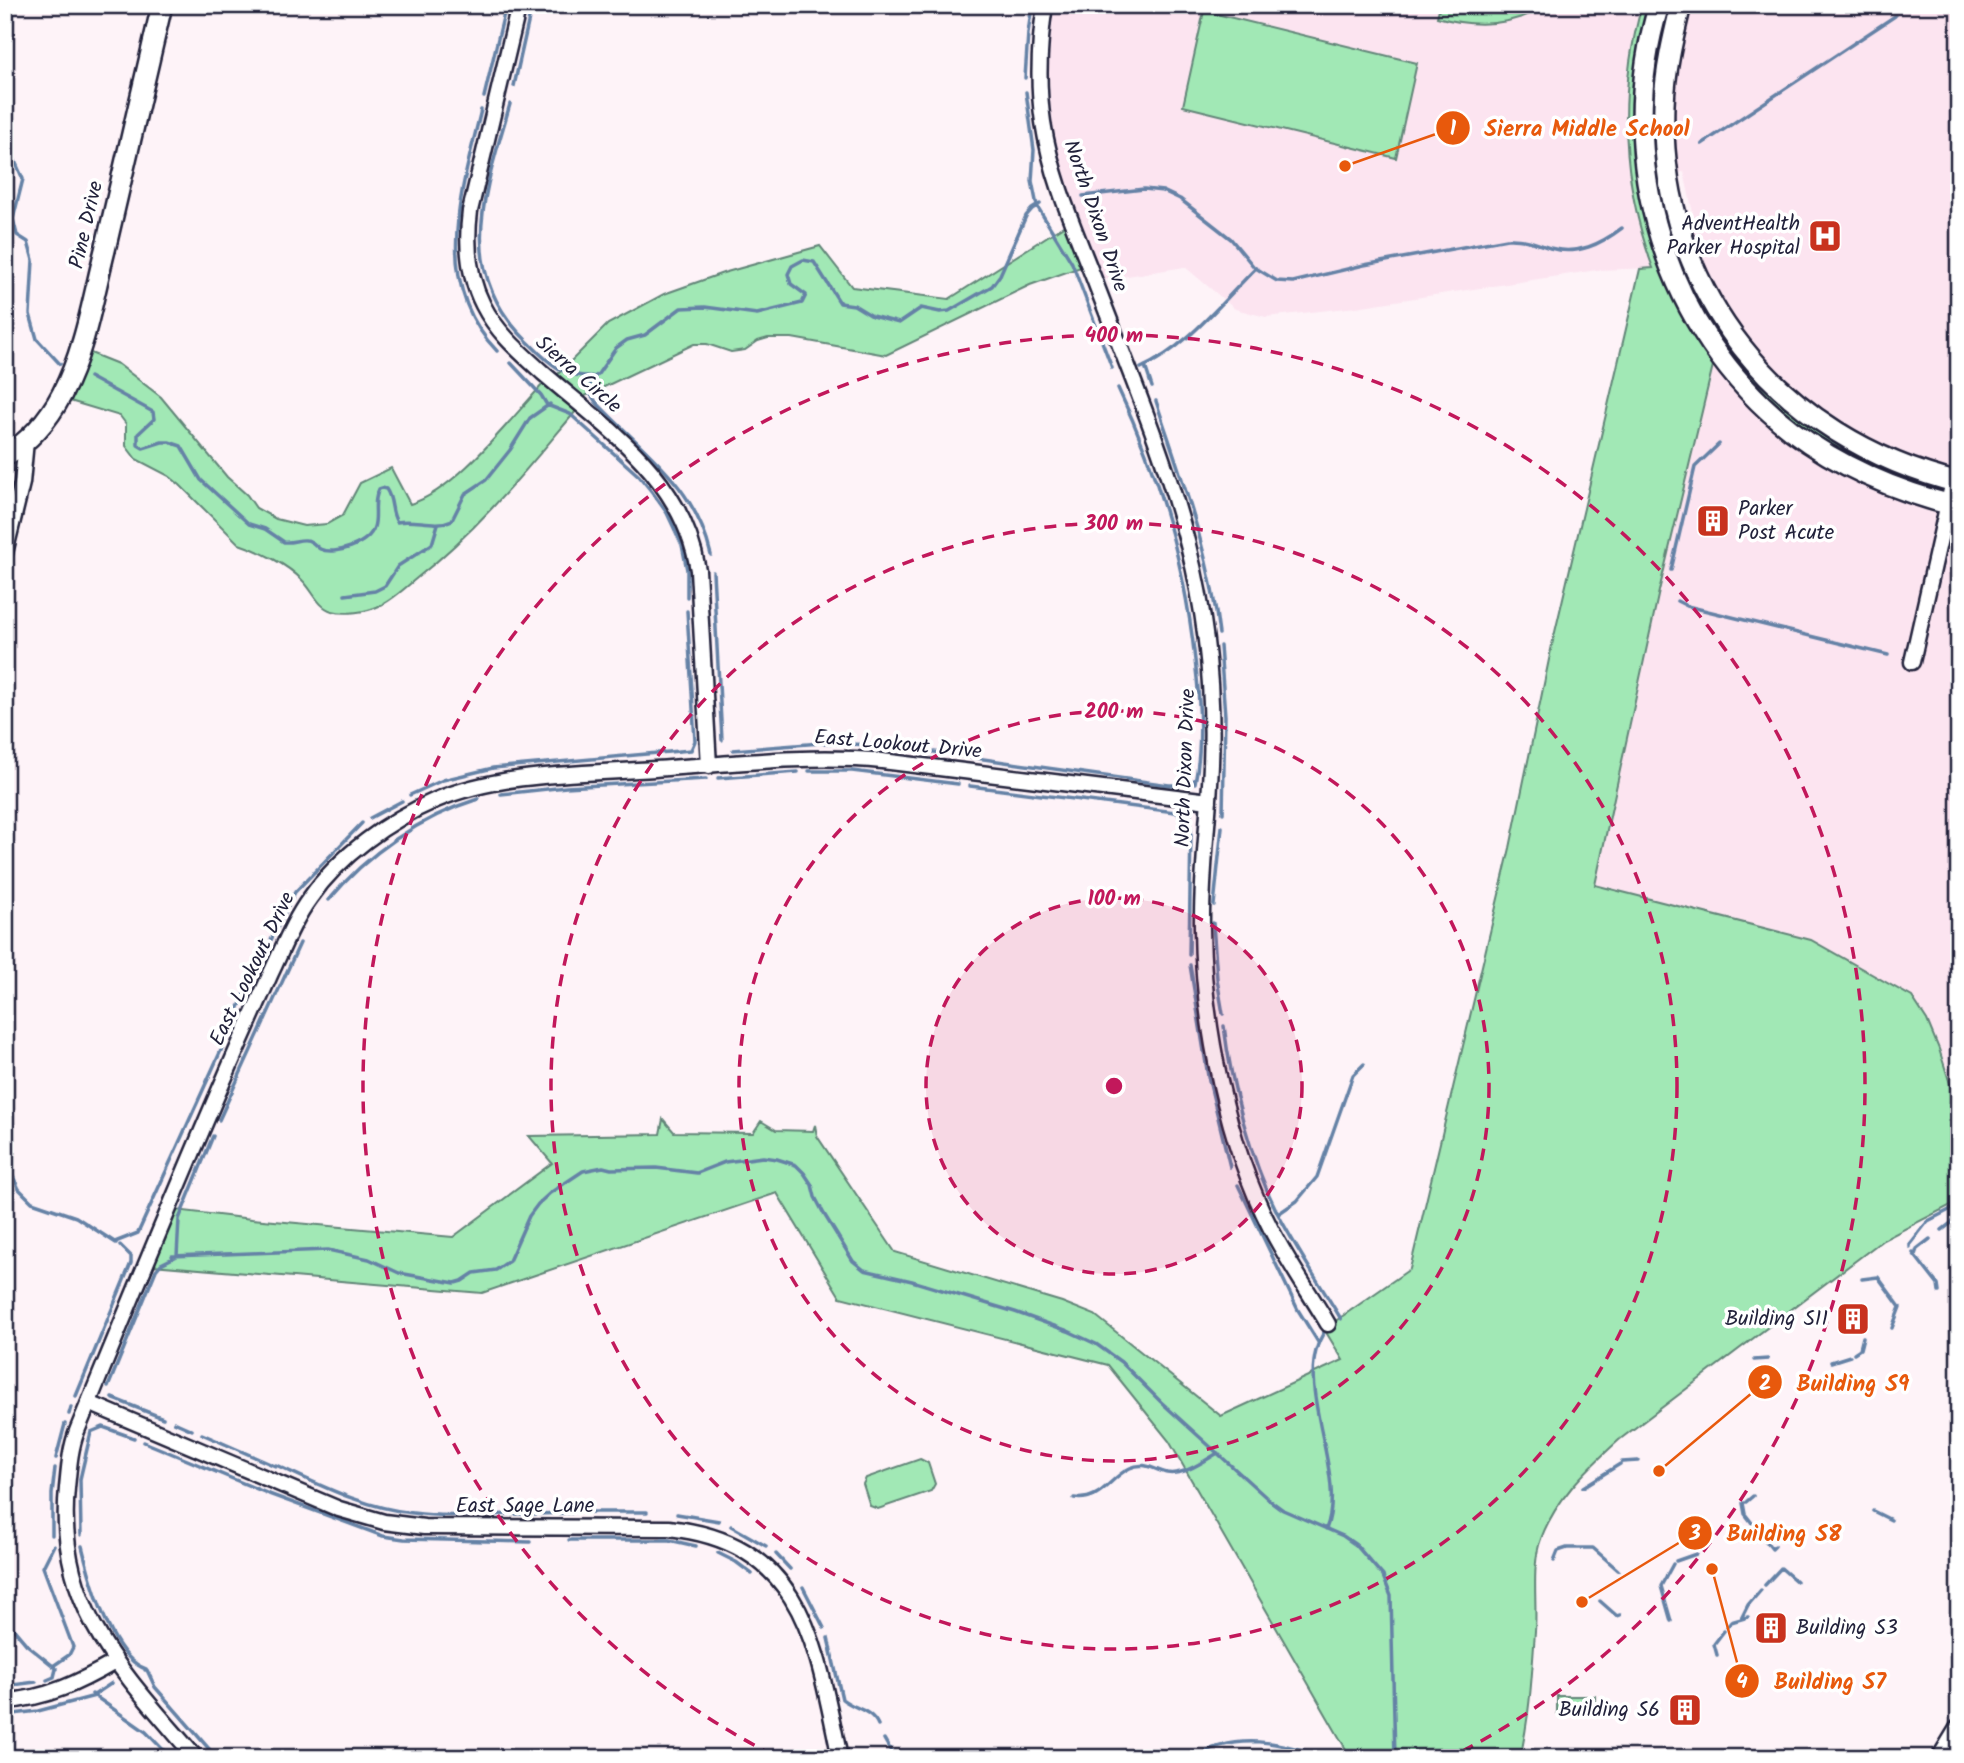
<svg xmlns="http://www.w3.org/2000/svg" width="1964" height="1763" viewBox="0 0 1964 1763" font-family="Kalam,sans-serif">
  <defs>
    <pattern id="park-tufts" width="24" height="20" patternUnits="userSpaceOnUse" patternTransform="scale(1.75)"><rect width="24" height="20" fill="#a1e8b5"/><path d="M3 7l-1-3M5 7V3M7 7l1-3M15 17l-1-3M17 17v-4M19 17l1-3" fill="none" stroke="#8ac79d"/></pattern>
  </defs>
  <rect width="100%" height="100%" fill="#fef3f8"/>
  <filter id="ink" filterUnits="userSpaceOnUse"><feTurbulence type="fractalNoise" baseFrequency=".0143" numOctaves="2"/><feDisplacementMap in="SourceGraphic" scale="14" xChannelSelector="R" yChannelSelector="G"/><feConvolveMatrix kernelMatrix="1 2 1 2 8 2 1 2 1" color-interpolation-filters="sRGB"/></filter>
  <g filter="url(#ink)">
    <!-- built -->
    <path fill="#fce4f0" d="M 1053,5 L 1642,5 L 1628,67 L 1626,139 L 1634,206 L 1653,268 L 1597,270 L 1356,307 L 1266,317 L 1235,309 L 1185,267 L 1102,280 L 1070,195 L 1052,133 L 1047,72 Z
      M 1689,5 L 1959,5 L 1959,474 L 1923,465 L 1861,438 L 1793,390 L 1739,329 L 1708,278 L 1687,222 L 1694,218 L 1684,172 L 1676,173 L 1672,127 L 1675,75 Z
      M 1714,361 L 1814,456 L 1816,461 L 1836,473 L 1843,473 L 1959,516 L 1959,1104 L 1953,1093 L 1939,1049 L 1927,1020 L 1912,997 L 1811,940 L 1595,886 L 1659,591 Z"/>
    <!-- grass -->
    <path fill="#a1e8b5" stroke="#628578" stroke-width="2" d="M 1440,5 L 1548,5 C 1513,26 1475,28 1437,17 Z
      M 1642,5 L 1651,5 C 1630,76 1629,152 1647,224 L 1714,361 L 1659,591 L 1595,885 L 1811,940 L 1912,997 L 1927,1020 L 1939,1049 L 1953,1093 L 1959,1104 L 1959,1201 L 1883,1240 L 1619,1440 C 1587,1469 1552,1502 1539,1545 C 1532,1570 1537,1605 1535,1631 C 1532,1673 1530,1716 1520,1758 L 1351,1758 L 1169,1441 L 1108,1365 L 840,1297 L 777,1193 L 482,1293 L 153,1265 L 176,1210 L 252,1219 L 453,1237 L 552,1163 L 529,1136 L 660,1134 L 663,1119 L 674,1132 L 753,1133 L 761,1121 L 776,1130 L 813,1131 L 815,1125 L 817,1136 L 895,1252 L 1062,1302 L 1095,1315 L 1221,1416 L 1343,1360 L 1324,1329 L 1410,1269 L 1510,848 L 1552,645 L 1640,269 L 1653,268 C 1622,183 1617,93 1642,5 Z
      M 1204,11 L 1417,63 L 1396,158 L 1183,106 Z
      M 1065,225 L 1081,267 L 1030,285 L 886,355 L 792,338 L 768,338 L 758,341 L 745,350 L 731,352 L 707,344 L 694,344 L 583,397 L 557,375 L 608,324 L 664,294 L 723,273 L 820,246 L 852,287 L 949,299 Z
      M 1672,226 L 1797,414 C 1837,445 1881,469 1930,483 L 1927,491 C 1906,483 1882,476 1862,466 C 1794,429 1736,375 1698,308 C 1684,283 1676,255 1665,229 Z
      M 88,352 L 118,364 L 161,397 L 227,477 L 247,495 L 256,508 L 276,519 L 304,526 L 327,524 L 343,515 L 360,483 L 391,468 L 410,504 C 456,491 511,418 544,383 L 576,411 C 526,470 479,529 418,577 C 406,587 393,600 379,606 C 367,612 345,615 332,611 C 318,607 313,591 303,581 C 287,564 260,551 239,544 L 180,485 L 169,476 L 136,459 L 126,446 L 126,424 L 120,416 L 70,401 Z
      M 920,1459 L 928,1463 L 935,1484 L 931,1491 L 878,1509 L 870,1506 L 863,1484 L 866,1478 Z"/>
    <!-- park -->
    <path fill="url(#park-tufts)" stroke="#628578" stroke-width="2" d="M 1557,1696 L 1595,1696 L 1595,1714 L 1557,1713 Z"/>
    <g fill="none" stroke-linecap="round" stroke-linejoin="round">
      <!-- stream -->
      <path stroke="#6582a6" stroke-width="3.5" d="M 1025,78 L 1028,33 L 1032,5
        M 514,86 L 532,5
        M 1026,92 L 1034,150 L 1032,181 L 1037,206 L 1072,263 L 1112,368
        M 484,97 L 506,5
        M 510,104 C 486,189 453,269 526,340 C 537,351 553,368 568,373 C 576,376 586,376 595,377
        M 481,110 C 462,190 430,282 497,351
        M 1702,144 L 1895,16
        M 5,154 L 14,159 L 23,179 L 13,219 L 17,235 L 28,242 L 33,260 L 30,314 L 37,339 L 60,364
        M 1083,196 L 1144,189 L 1163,191 L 1180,199 L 1231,239 L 1254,267 L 1277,281 L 1293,282 L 1364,265 L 1507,239 C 1524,238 1535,243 1550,248 C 1577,256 1601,244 1622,228
        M 511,363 L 541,395 L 547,405 L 570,414 L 639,476 L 652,492 L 667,513 L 682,545 L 687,570 L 687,597
        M 1145,366 L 1152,387
        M 1141,368 C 1185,349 1221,303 1255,269
        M 89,377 L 153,412 L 154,419 L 138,434 L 138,445 L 143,448 L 162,442 L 169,442 L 181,446 L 201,480 L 249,524 L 265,529 L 284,542 C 292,543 299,539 306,540 C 312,540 315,546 320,549 C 335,556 369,544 374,527 C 378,515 372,502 379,489 L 382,488 L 386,489 C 394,500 390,512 397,522 C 415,518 435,528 452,520 L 465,494 L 486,480 L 510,450 L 530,418 L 550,404
        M 591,381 L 589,392 L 596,402 C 642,451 695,484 711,555
        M 589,382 L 598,374 L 616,348 L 627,340 L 645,335 L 681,308 L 705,307 L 757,314 L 802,303 L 806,295 L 791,284 L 788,274 L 792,266 L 803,260 L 814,262 L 840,303 L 854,305 L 872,316 L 899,323 L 921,308 L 940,312 L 949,311 L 992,286 L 1000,275 L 1026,216 L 1032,209 L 1040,204
        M 1118,388 C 1159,474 1185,566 1195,660 C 1200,700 1203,744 1195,783
        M 1156,401 C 1181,477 1210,554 1219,634
        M 1671,570 L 1695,467 L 1719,444
        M 713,572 L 722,740
        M 345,595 L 375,591 L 385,586 L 398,566 L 432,544 L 438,524
        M 1677,601 L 1687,606 L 1888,655
        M 1220,646 L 1225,716 L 1223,813
        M 890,747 L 943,753
        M 733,750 L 821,743 L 876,745
        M 955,755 L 1169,785 L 1187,785 L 1194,780
        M 809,771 L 852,771 L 958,784
        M 718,778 L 798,772
        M 970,786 L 1175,812 L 1188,819
        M 501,794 L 566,787 L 706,779
        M 410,795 L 443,780 L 493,768 L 691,750 L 695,741 L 687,611
        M 370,818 L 402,801
        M 329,900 C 367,854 420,817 478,799
        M 1214,905 L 1222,827
        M 1213,923 L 1217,979 L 1223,1014
        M 269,944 L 295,892 L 362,823
        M 1189,955 L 1191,828 L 1188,819 L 1191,813
        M 1190,965 L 1208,1076 L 1230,1167
        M 1224,1026 C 1231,1085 1250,1158 1277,1212 C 1296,1249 1320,1284 1341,1319
        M 229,1031 L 257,965
        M 219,1120 L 300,943
        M 5,1160 L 19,1189 L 32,1202 L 76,1217 L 116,1243
        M 1238,1185 L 1298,1310 L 1318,1342
        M 1278,1214 L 1297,1201 L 1317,1177 L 1353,1075 L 1364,1064
        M 1942,1230 L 1959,1217
        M 115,1242 L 138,1233 L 223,1046
        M 1910,1247 L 1910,1244 L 1928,1221 L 1959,1205
        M 1913,1253 L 1938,1285 L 1939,1292
        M 1915,1255 L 1917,1249 L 1930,1239
        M 172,1256 L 328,1250 L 369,1259 L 399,1273 L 455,1283 L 462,1281 L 474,1273 L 496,1270 L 509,1261 L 529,1216 L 538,1204 L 550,1193 L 583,1171 L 603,1167 L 611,1169 L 656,1168 L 697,1173 L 725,1162 L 763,1157 L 777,1159 L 796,1165 L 804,1173 L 812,1185 L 815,1197 L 824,1214 L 853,1261 L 864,1270 L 912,1281 L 1015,1312 L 1068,1331 L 1096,1344 L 1121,1362 L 1161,1402 L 1268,1499 L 1283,1510 L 1343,1536 L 1356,1545 L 1383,1576 L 1391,1596 L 1395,1758
        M 1862,1279 L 1878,1277 L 1900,1307 L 1892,1328
        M 1325,1331 C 1289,1382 1349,1473 1326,1529
        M 1854,1353 L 1860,1349 L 1863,1337
        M 1754,1360 L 1768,1359
        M 1831,1362 L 1850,1356
        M 108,1387 L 156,1270 L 161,1264 L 177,1256 L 179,1219 L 213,1136
        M 76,1396 L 131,1263 L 131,1256 L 120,1245
        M 112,1398 L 163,1418
        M 69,1414 L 71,1407
        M 174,1422 L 192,1430
        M 202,1434 L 275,1466
        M 144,1442 L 269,1494 L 383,1536 L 404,1539 L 530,1542
        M 56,1458 L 65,1424
        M 1622,1462 L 1638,1461
        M 276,1465 C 320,1485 364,1508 413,1513 C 449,1518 486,1514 522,1514
        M 1583,1487 L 1620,1464
        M 1074,1498 C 1101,1502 1109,1478 1130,1468 C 1145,1461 1154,1470 1167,1473 C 1184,1476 1204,1461 1218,1453
        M 1746,1502 L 1753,1496
        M 1743,1503 L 1745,1514 L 1772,1549 L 1775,1546
        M 1873,1511 L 1891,1520
        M 584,1512 L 647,1512
        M 532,1514 L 572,1513
        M 677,1514 L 719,1521
        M 731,1526 L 766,1546
        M 52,1535 L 52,1494 L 55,1468
        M 81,1535 L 80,1479 L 91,1432 L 103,1427 L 134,1438
        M 569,1540 L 669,1540 L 696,1546
        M 82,1546 C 90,1579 110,1657 146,1669 L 145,1670
        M 718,1553 L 736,1562 L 752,1574
        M 776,1554 L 790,1569
        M 1554,1561 L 1558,1551 L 1567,1548 L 1593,1548 L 1618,1570
        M 1676,1561 L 1696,1554
        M 1765,1585 L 1781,1568 L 1796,1581
        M 803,1587 L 824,1628
        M 1600,1601 L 1617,1616 L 1620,1615
        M 5,1619 L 27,1645 L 57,1669
        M 1741,1619 L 1748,1605 L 1761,1590
        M 1671,1621 L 1661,1586 L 1673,1564
        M 1727,1627 L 1731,1622 L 1748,1617
        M 828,1638 L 842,1699 C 854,1709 871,1709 878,1725
        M 1717,1655 L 1714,1644 L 1724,1631
        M 53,1666 L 69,1655 L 73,1647 L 43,1567 L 54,1545
        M 147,1670 L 155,1687 L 217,1758
        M 47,1680 L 54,1677 L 56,1669
        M 5,1686 L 36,1682
        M 92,1694 L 146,1732 L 171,1758
        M 94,1695 L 112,1683
        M 5,1715 L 38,1711 L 95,1696
        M 884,1739 L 895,1758
        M 1191,1758 C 1239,1731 1278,1742 1328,1758"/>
      <defs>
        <path id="minor" d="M 519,5 L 470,211 C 466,243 468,276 483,305 C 497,333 521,353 543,373 C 609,430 683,478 698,570 L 709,766
          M 1045,5 C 1039,44 1037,82 1043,122 C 1051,176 1074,228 1094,279 C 1127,366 1165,454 1188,545 C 1206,616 1214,690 1211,764 C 1209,819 1201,873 1202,929 C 1203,1024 1227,1144 1271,1229 C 1288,1262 1309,1292 1328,1324
          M 5,553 L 22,483 L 26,441
          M 1912,662 L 1953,481
          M 89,1403 L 339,1509 L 384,1522 L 424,1527 L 669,1528 C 806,1543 816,1647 840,1758
          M 5,1701 C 46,1699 80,1682 115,1662
          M 196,1758 C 125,1675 55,1608 67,1488 C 69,1468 70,1449 77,1431 C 126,1312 174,1194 225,1077 C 240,1042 256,1007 271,973 C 283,948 293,921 310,898 C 339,856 389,820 436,800 C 501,772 585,774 655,769 C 730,764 806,754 882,761 L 1209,801"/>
        <path id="secondary" d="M 1659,5 C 1612,157 1665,332 1791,430 C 1841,468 1898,492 1959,507
          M 1681,5 C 1673,38 1665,71 1664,105 C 1658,291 1780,439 1959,483
          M 5,456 C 30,441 49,419 62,394 C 85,350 93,297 105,250 C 124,169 143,87 162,5
          M 1942,1758 L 1959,1730"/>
      </defs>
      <!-- minor casing -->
      <use href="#minor" stroke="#22223b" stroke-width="19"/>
      <!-- secondary casing -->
      <use href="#secondary" stroke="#22223b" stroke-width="24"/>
      <!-- minor -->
      <use href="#minor" stroke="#fff" stroke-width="14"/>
      <!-- secondary -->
      <use href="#secondary" stroke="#fff" stroke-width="19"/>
    </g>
  </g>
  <!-- distance rings -->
  <circle cx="1114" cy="1086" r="188" fill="#c2185b" fill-opacity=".12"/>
  <g fill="none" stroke="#c2185b" stroke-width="3.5" stroke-dasharray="12 9">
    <circle cx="1114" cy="1086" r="188"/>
    <circle cx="1114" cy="1086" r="375"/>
    <circle cx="1114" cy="1086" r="563"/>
    <path d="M773 1755A751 751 0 1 1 1455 1755"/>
  </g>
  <!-- icons -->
  <defs>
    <symbol id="hospital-square" viewBox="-11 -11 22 22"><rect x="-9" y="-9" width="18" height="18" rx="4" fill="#c8321e" stroke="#fff"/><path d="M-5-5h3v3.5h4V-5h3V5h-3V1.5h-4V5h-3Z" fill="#fff"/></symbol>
    <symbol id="building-square" viewBox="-11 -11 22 22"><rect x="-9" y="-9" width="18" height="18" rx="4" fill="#c8321e" stroke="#fff"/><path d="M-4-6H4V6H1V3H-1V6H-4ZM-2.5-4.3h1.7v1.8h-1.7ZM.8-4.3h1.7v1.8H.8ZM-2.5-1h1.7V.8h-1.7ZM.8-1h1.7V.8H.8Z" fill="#fff"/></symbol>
  </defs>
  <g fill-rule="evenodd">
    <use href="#hospital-square" x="1806" y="217" width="38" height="38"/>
    <use href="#building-square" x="1694" y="502" width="38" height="38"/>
    <use href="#building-square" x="1834" y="1300" width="38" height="38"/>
    <use href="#building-square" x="1752" y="1609" width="38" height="38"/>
    <use href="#building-square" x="1666" y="1691" width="38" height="38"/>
  </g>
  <g text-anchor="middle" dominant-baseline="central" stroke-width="7" stroke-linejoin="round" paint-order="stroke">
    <!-- street labels -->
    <g font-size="21" fill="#22223b" stroke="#fff">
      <text transform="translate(1095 216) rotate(71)">North Dixon Drive</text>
      <text transform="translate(87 225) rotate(-77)">Pine Drive</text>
      <text transform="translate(578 375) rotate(41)">Sierra Circle</text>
      <text transform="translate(898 745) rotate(5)">East Lookout Drive</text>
      <text transform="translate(1186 768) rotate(-88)">North Dixon Drive</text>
      <text transform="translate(253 969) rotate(-64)">East Lookout Drive</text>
      <text x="525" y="1506">East Sage Lane</text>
    </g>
    <!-- poi labels -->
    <g font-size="21" fill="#22223b" stroke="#fff" text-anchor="end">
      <text x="1800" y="224">AdventHealth<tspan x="1800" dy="24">Parker Hospital</tspan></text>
      <text x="1738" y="509" text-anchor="start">Parker<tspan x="1738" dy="24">Post Acute</tspan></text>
      <text x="1828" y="1319">Building S11</text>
      <text x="1796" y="1628" text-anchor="start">Building S3</text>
      <text x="1660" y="1710">Building S6</text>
    </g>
  </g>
  <circle cx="1114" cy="1086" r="10" fill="#c2185b" stroke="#fff" stroke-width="3.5"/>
  <g font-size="21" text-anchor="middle" font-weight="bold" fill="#c2185b" stroke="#fff" stroke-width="7" stroke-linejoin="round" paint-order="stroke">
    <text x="1114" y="342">400 m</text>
    <text x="1114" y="530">300 m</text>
    <text x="1114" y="718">200 m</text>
    <text x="1114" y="905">100 m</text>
  </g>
  <!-- callouts -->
  <path fill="none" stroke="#e8590c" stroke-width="2.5" d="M1345 166L1453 128M1659 1471L1765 1382M1582 1602L1695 1533M1712 1569L1742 1681"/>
  <g fill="#e8590c" stroke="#fff" stroke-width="2.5">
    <circle cx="1345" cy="166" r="7"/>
    <circle cx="1659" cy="1471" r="7"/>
    <circle cx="1582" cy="1602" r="7"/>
    <circle cx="1712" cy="1569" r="7"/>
    <circle cx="1453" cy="128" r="18"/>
    <circle cx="1765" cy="1382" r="18"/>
    <circle cx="1695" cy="1533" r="18"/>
    <circle cx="1742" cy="1681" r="18"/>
  </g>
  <g font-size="21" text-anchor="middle" font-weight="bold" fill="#fff">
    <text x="1453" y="135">1</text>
    <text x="1765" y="1390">2</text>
    <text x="1695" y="1540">3</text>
    <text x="1742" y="1688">4</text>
  </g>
  <g font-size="23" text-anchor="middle" font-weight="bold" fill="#e8590c" stroke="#fff" stroke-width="7" stroke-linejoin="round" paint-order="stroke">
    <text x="1587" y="136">Sierra Middle School</text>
    <text x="1853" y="1391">Building S9</text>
    <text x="1784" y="1541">Building S8</text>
    <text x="1830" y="1689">Building S7</text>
  </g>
  <!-- margin -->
  <rect width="1964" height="1763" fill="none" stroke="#fff" stroke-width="28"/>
  <rect x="14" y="14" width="1936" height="1735" fill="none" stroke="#22223b" stroke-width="2.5" filter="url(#ink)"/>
</svg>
